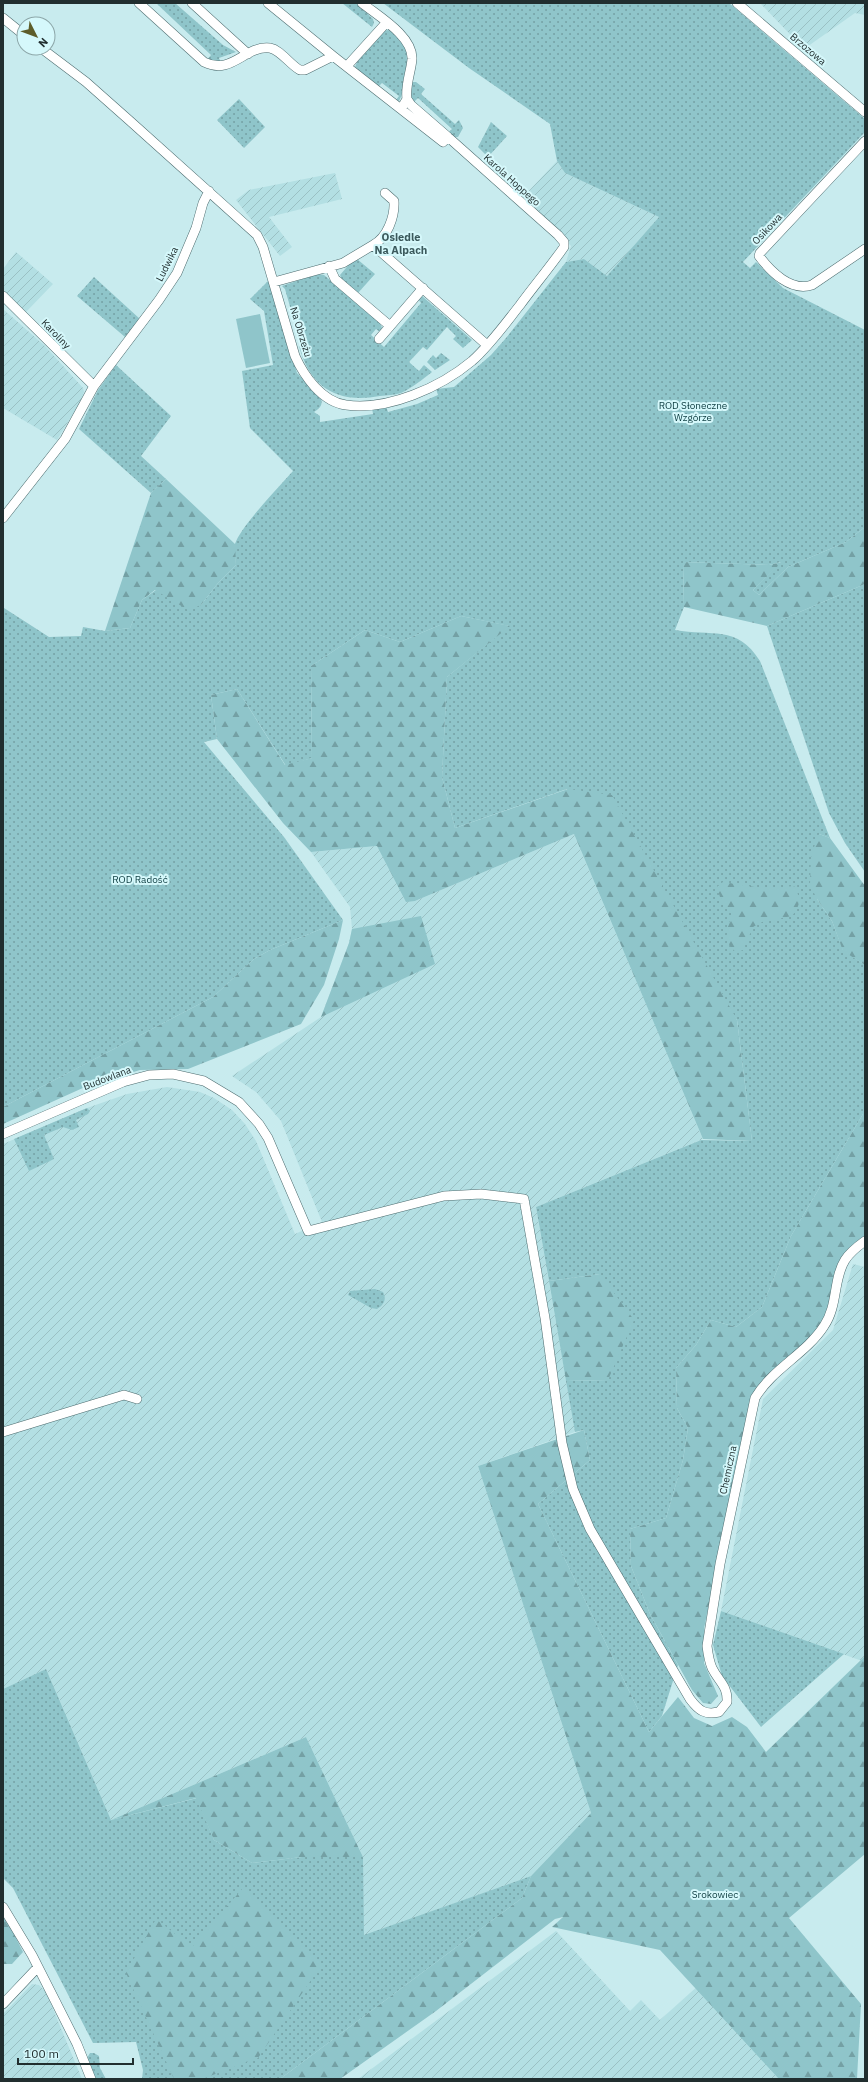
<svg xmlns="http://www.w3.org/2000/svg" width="868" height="2082" viewBox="0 0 868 2082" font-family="'IBM Plex Sans',sans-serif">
  <defs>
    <pattern id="industrial-furrows" width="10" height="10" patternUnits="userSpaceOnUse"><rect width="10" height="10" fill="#b3dfe3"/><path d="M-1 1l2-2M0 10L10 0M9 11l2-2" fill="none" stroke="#9ac0c3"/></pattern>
    <pattern id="green-dots" width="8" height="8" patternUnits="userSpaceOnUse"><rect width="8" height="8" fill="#8fc5ca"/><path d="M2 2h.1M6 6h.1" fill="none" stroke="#74a0a4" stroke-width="1.8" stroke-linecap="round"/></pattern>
    <pattern id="forest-firs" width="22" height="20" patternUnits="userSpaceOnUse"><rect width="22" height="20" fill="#8fc5ca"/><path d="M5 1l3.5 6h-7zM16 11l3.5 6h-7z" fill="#74a0a4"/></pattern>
  </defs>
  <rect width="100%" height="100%" fill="#c8ebee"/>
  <!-- industrial -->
  <path fill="url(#industrial-furrows)" d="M 760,3 L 865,3 L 865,15 L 855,13 L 804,49 Z
    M 557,161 L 565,173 L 659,217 L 607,276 L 584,259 L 566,262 L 571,246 L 524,196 Z
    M 335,173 L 342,199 L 269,217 L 292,247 L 280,256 L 236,200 L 249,190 Z
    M 16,252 L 53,284 L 26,312 L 3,289 L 3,269 Z
    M 3,309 L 45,346 L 83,388 L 84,392 L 80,402 L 57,440 L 3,408 Z
    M 574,834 L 703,1139 L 536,1207 L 575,1432 L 478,1466 L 591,1813 L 531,1876 L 363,1936 L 363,1857 L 306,1737 L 111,1820 L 46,1669 L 3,1689 L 3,1144 L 87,1108 L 127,1094 L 167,1087 L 200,1092 L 214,1098 L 232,1110 L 245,1124 L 256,1141 L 295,1234 L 322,1222 L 281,1121 L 256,1092 L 232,1076 L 321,1017 L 349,943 L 352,929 L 350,907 L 311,852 L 377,846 L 415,901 Z
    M 853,1264 L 865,1267 L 865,1662 L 721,1611 L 763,1399 L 833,1330 Z
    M 556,1931 L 630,2011 L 641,2000 L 660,2020 L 700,1984 L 786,2079 L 358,2079 Z
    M 32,1984 L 39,1985 L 46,1992 L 82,2079 L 3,2079 L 3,2014 Z"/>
  <!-- green -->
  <path fill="url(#green-dots)" d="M 156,3 L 175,3 L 223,45 L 236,52 L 219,58 L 221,63 L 206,61 L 211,55 Z
    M 342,3 L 356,3 L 373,19 L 374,23 L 372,27 Z
    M 383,3 L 729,3 L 865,119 L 865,132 L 743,262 L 750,268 L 756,262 L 783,288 L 865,330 L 865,527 L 846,542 L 788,567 L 759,595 L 753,590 L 781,562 L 769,565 L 683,562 L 684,607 L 675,630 C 711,637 737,624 760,661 L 830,838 L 819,834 L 817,899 L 832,921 L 843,950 L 865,965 L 865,1114 L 863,1114 L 791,1236 L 762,1307 L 736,1327 L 711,1320 L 696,1345 L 676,1368 L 677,1408 L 688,1428 L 683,1460 L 666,1518 L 630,1529 L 631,1566 L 650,1614 L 678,1665 L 662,1716 L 649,1732 L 538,1504 L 590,1460 L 584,1430 L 575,1432 L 566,1381 L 608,1380 L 600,1274 L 549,1281 L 536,1207 L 701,1140 L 752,1141 L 737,1020 L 567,789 L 455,828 L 442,777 L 447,677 L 509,626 L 461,616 L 400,642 L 365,630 L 311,666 L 312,758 L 286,766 L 237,689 L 211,695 L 217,739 L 204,742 L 284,837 L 343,920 L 270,950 L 254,959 L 213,997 L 3,1107 L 4,608 L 49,637 L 81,636 L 83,627 L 105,631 L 130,628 L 142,600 L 156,590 L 201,605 L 218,583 L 236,565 C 236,559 233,550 235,544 C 240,527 280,486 293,471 L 250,428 L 242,371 L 273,365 L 264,311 L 250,299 L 269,280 L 297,373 L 321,398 C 323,405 320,408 314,412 L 320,416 L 320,422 L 373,414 L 372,408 L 386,406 L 388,412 L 417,404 L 438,395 L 436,389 L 454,387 L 491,355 L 506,338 L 566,262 L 584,259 L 607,276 L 659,217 L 565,173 L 557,161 L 550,124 L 469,68 Z
    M 388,30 C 413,37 407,65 404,83 C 403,89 402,96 399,101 L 396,100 L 399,96 L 382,83 L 378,87 L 355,67 L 357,62 L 384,31 Z
    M 411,82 L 416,82 L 425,89 L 421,94 L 455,124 L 459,120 L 463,128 L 458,137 L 454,137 L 448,133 L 452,129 L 418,98 L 414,102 L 411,99 Z
    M 239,99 L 265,127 L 244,148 L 217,120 Z
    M 491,122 L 507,136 L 488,157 L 478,147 Z
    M 357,259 L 375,274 L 358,293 L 342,280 L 340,275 L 352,261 Z
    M 317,274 L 324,275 L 379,321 L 382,328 L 380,332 L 376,329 L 371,335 L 384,347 L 421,303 L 418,299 L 422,296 L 472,340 L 463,348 L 453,339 L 456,336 L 447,327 L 427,350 L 423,347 L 409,362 L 419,371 L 424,365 L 432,372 C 423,379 412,388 401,393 C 395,395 387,395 380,396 C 338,404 310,388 299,346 L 301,345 L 285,289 L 282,286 Z
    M 94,277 L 140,319 L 125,337 L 77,296 Z
    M 441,353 L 450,360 L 435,370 L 427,362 L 433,355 L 436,358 Z
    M 116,365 L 171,416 L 141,456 L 166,479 L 151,493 L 79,429 L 98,390 Z
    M 865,584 L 865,872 L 845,843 L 829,813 L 767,626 Z
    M 87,1108 L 90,1111 L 88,1114 L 76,1120 L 79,1127 L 72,1130 L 63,1127 L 44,1135 L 54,1159 L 29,1171 L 14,1139 Z
    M 375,1289 L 383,1292 C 387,1299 384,1305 377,1309 L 371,1308 L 348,1295 L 350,1291 Z
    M 721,1611 L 844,1654 L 761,1727 L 722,1676 L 713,1645 Z
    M 46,1669 L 111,1820 L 197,1798 L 214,1840 L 252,1863 L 302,1857 L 363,1857 L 364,1935 L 531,1876 L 522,1898 L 280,2079 L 142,2079 L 143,2070 L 136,2042 L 93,2043 L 13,1888 L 3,1878 L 3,1689 Z
    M 90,2053 L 94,2053 L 99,2056 L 100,2068 L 106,2079 L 96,2079 L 87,2058 Z"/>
  <!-- forest -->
  <path fill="url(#forest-firs)" d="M 166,479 L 235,544 L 236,565 L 218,583 L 201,605 L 188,610 L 155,590 L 142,600 L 130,628 L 105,631 L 151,493 Z
    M 865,527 L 865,584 L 767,626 L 684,607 L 683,562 L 769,565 L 782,562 L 753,590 L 759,595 L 788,567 L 846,542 Z
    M 461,616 L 510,626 L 447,677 L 442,777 L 455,828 L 568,789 L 612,795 L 737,1020 L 752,1141 L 703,1139 L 574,834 L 415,901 L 406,902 L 377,846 L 311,852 L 283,823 L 217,739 L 211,695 L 237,689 L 285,765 L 312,758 L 311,666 L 365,630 L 400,642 Z
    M 819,834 L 830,838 L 865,886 L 865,965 L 843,951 L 832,921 L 817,899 L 810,885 L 811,855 Z
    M 723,882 L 768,889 L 794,886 C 801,898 801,905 792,916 L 762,922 L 753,927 L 743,950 L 736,952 C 722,941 727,929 732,914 L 720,897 L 717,887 Z
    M 421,916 L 435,964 L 321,1017 L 349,943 L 352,929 Z
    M 343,920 L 339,939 L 324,985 L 301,1024 L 188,1069 L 140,1070 L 85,1087 L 3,1124 L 3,1107 L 213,997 L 254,959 L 270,950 Z
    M 863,1114 L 865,1114 L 865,1237 L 842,1259 L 825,1317 L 813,1334 L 751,1395 L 704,1629 L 704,1663 L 718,1696 L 711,1704 L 703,1703 L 692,1690 L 650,1614 L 631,1566 L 630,1529 L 666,1518 L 683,1460 L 688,1428 L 677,1408 L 676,1368 L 696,1345 L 711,1320 L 736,1327 L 762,1307 L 791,1236 Z
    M 600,1274 L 634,1320 L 608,1380 L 566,1381 L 549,1281 Z
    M 584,1430 L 590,1460 L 538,1504 L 649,1732 L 678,1697 L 694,1718 L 712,1726 L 732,1717 L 747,1727 L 766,1752 L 865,1656 L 865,1854 L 789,1918 L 861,2004 L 857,2079 L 779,2079 L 660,1950 L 552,1927 L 563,1917 L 555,1919 L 436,2011 L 340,2079 L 280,2079 L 522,1898 L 531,1876 L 591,1813 L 478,1466 Z
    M 306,1737 L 363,1857 L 302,1857 L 252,1863 L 214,1840 L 196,1798 L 111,1820 Z
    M 243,1888 L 322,1964 L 258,2058 L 202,2079 L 174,2079 L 126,1973 L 156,1919 L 192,1947 Z
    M 3,1912 L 23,1952 L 12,1964 L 3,1964 Z"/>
  <!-- pitch -->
  <path fill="#8fc5ca" d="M 260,314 L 270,363 L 246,368 L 236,319 Z"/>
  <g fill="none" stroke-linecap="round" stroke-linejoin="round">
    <defs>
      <path id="minor" d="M 192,3 L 248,54
        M 268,3 L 333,56
        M 362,3 C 378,16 413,36 412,59 C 411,72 405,85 407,99 L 401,109
        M 737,3 L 865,112
        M 3,18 L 24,35
        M 41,48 L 86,82 L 130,121 L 257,235 L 263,247 L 295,356 C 304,376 322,402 346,405 C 388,411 441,387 472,361 C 490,345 505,324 520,305 C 534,286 550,267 564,247 L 564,242 L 558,235 L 448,137 L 443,142 L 333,56 L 305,70 L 300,70 C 290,65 281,50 270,48 C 245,45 232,76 204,62 L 139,3
        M 347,66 L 386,23
        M 407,99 L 411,105 L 448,137
        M 865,141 L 760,253 L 759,256 C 771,272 791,292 812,285 L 865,249
        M 373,245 C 387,238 395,217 394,201 L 385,193
        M 329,266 L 335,279 L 390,326
        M 274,282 L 343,263 L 373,245 L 487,345
        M 3,296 L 94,386
        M 379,339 L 423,288
        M 3,518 L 65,439 L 94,386 L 159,300 L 177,273 L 196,228 L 203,203 L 209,191
        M 3,1134 L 123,1082 L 149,1075 L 173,1074 L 204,1081 L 239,1102 L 259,1124 L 268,1138 L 308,1231 L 444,1196 L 481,1194 L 524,1199 L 545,1318 L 562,1443 L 573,1489 L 590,1529 L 690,1699 C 699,1711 705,1715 719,1712 L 727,1702 C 728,1686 719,1682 712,1668 C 709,1661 708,1654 707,1646 L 720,1564 L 755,1398 C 772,1369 806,1354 824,1326 C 838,1306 833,1279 845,1260 C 850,1252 858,1246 865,1241
        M 3,1432 L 124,1395 L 137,1399
        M 3,1907 L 32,1955 L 77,2044 L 91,2079
        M 3,2004 L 38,1967"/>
    </defs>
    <!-- minor casing -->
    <use href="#minor" stroke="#4d6c6f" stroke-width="10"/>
    <!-- minor -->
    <use href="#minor" stroke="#fff" stroke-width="9"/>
  </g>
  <g text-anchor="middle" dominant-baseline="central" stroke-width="4" stroke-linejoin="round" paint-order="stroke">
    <!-- street labels -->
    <g font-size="10" fill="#212e2f" stroke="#d5f8fb">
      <text transform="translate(808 49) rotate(40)">Brzozowa</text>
      <text transform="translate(512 180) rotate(42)">Karola Hoppego</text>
      <text transform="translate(767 229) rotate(-47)">Osikowa</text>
      <text transform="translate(167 264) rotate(-63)">Ludwika</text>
      <text transform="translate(301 332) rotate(73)">Na Obrzeżu</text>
      <text transform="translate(56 334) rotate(46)">Karoliny</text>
      <text transform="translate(107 1078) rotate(-21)">Budowlana</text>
      <text transform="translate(728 1470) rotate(-78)">Chemiczna</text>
    </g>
    <!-- park labels -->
    <g font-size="10" fill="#0c3b3f" stroke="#d5f8fb">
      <text x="693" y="405">ROD Słoneczne<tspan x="693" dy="12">Wzgórze</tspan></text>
      <text x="140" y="879">ROD Radość</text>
      <text x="715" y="1894">Srokowiec</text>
    </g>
    <!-- neighbourhood labels -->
    <g font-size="11" font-weight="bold" fill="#3b595c" stroke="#d5f8fb">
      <text x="401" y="237">Osiedle<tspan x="401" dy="13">Na Alpach</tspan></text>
    </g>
  </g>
  <!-- border -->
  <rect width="868" height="2082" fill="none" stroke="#212e2f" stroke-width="8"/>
  <!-- north arrow -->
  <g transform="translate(36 36) rotate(132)"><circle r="19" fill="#d5f8fb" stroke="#8da7a9"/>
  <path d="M0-3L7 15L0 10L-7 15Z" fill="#5d5d2a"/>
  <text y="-6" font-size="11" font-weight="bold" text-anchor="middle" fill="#212e2f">N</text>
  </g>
  <!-- scale -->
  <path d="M18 2058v6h115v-6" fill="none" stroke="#212e2f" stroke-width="2"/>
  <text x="24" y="2058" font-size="12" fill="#212e2f" stroke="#d5f8fb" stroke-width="3" paint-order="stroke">100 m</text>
</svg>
